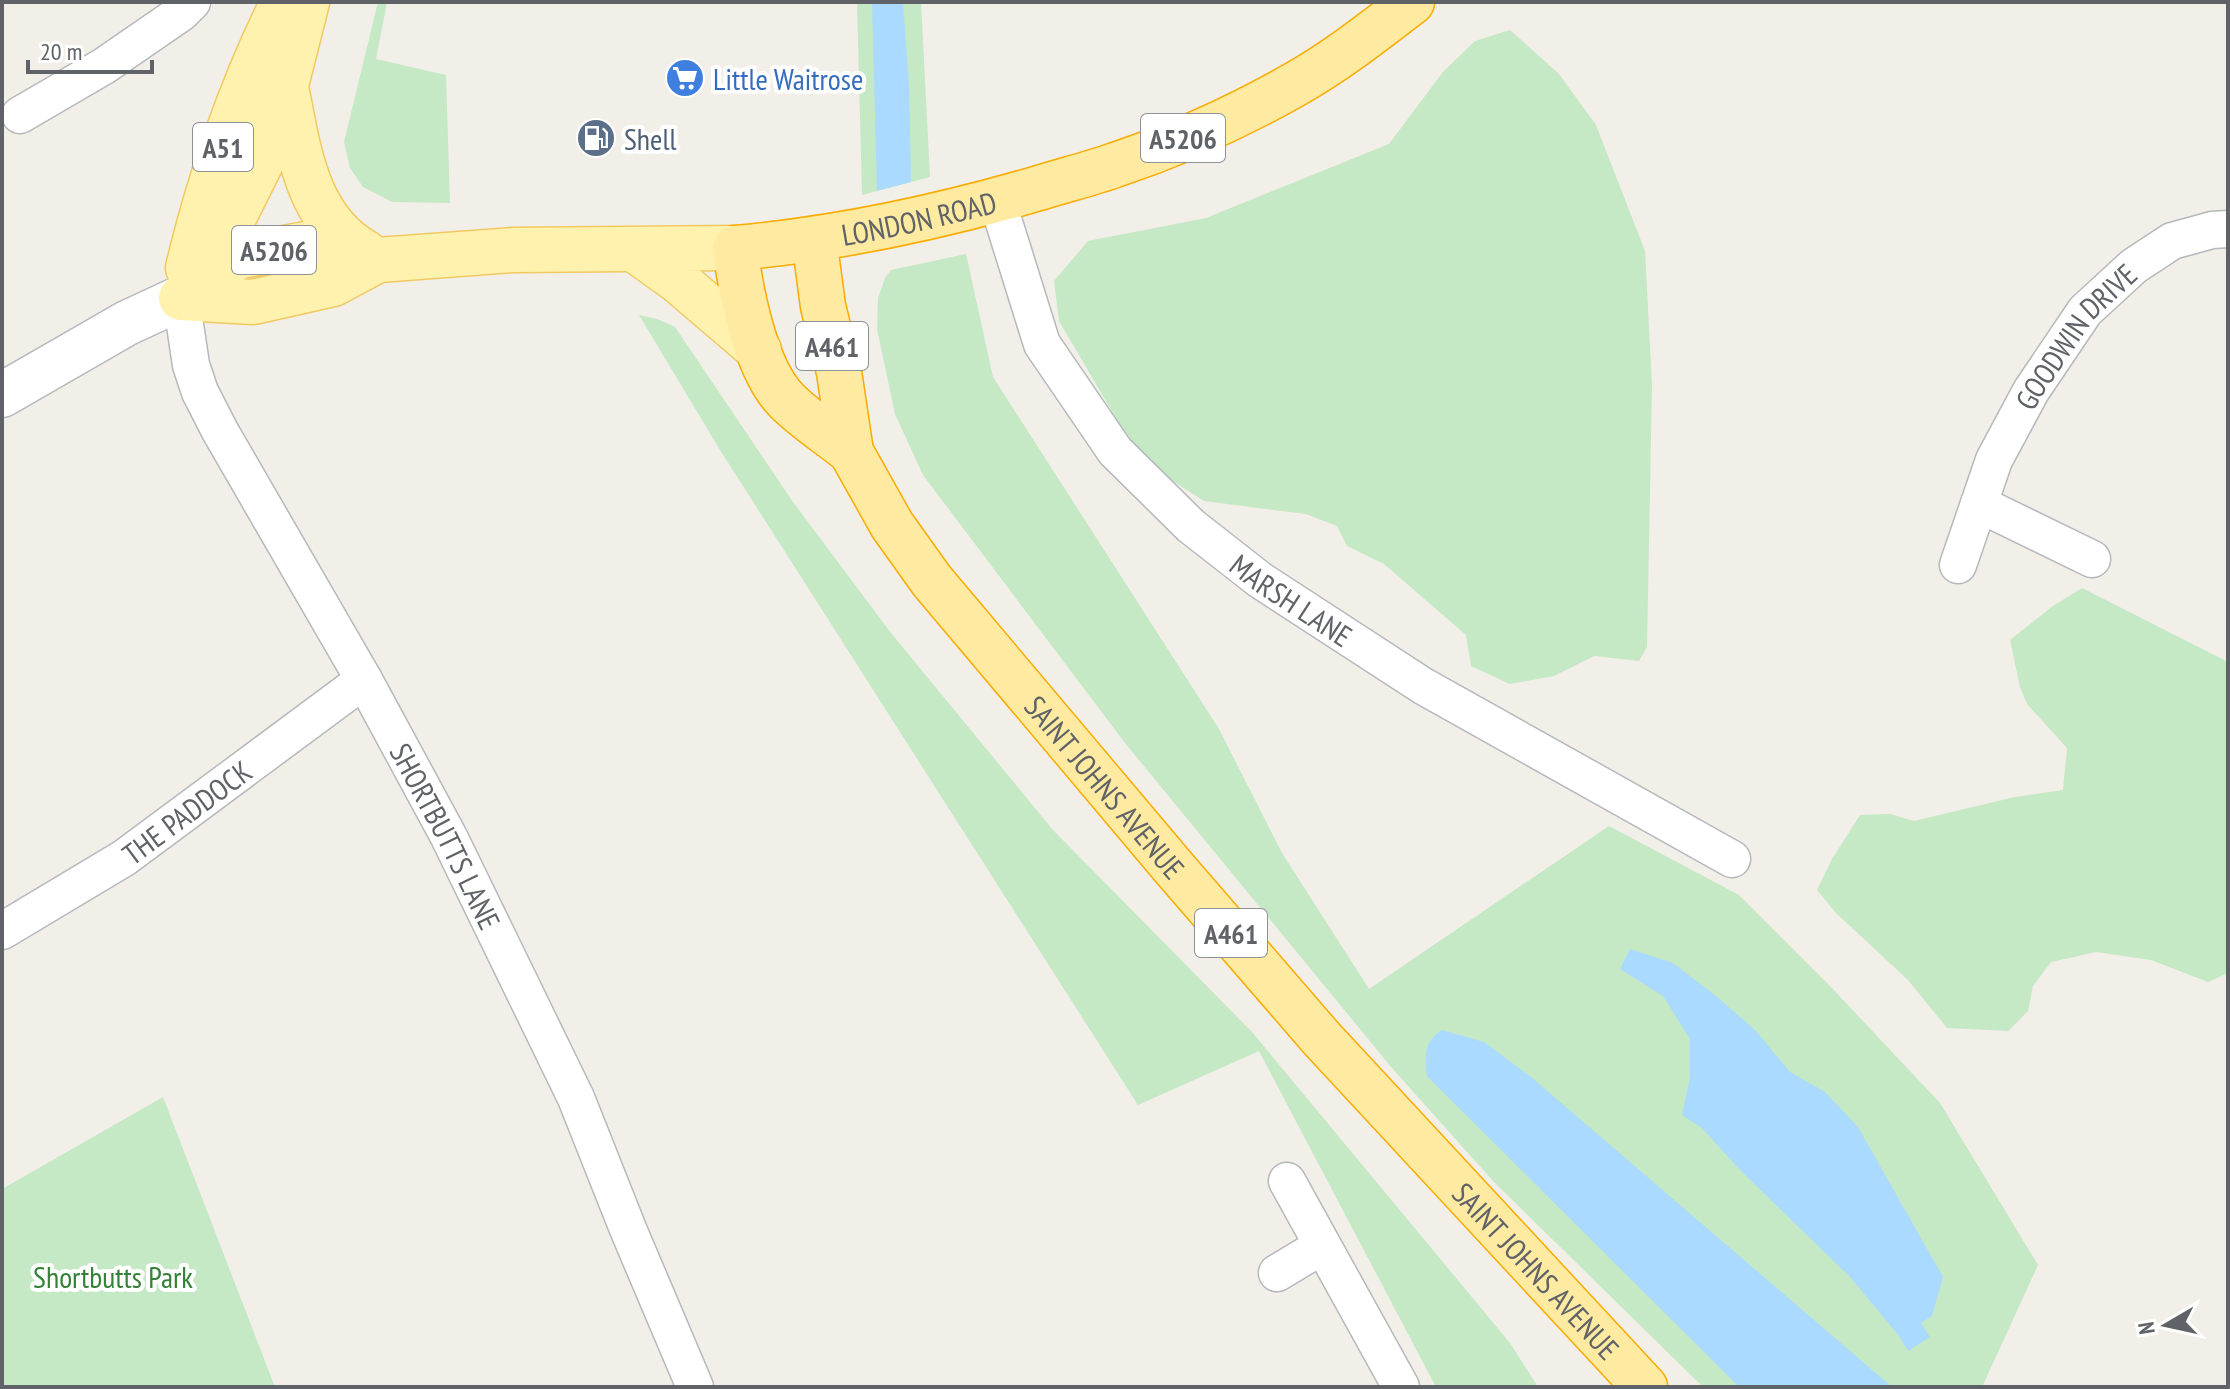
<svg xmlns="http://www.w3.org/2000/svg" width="2230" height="1389" viewBox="0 0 2230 1389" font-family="'PT Sans Narrow',sans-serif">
  <rect width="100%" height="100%" fill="#f1efe8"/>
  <!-- green -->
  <path fill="#c5e8c5" d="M 378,2 L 387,2 L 376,59 L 446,75 L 450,203 L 392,202 L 363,187 L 350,168 L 344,142 Z
    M 857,2 L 921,2 L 930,177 L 862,195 Z
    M 1510,30 L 1559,74 L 1596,125 L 1645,251 L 1652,385 L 1647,647 L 1639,661 L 1594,656 L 1554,676 L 1510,684 L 1471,666 L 1466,635 L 1384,564 L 1347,546 L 1337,526 L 1306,514 L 1204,501 L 1154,469 L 1120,425 L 1059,321 L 1054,281 L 1088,241 L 1206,218 L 1389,144 L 1443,72 L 1475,41 Z
    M 966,254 L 993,377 L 1219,729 L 1282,853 L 1369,989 L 1609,826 L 1739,895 L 1830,986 L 1940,1103 L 2038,1265 L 1982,1387 L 1703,1387 L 1494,1182 L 1392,1068 L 1125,743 L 923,475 L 895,414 L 877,329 L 878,298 L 885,278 L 891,270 Z
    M 639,315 L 657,319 L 675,327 L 793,502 L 891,633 L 1053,830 L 1252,1032 L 1510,1343 L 1538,1387 L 1436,1387 L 1259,1051 L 1138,1105 L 720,450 Z
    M 2082,588 L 2228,662 L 2228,973 L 2208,982 L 2151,960 L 2096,952 L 2051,962 L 2033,986 L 2028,1011 L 2008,1031 L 1947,1028 L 1908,980 L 1836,913 L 1817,890 L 1832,859 L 1860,815 L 1890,814 L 1914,821 L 2015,797 L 2063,790 L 2067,748 L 2027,704 L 2020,687 L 2010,640 L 2053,606 Z
    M 163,1097 L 275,1387 L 2,1387 L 2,1189 Z"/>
  <!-- water -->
  <path fill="#aadaff" d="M 872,2 L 903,2 L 909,86 L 911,182 L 877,191 Z
    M 1630,949 L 1673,963 L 1716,996 L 1755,1030 L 1790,1072 L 1825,1092 L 1858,1127 L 1943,1277 L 1932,1316 L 1921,1323 L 1930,1337 L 1908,1351 L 1899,1336 L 1850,1277 L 1739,1169 L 1702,1128 L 1682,1115 L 1690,1078 L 1690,1039 L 1663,996 L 1620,969 Z
    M 1442,1030 L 1484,1042 L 1531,1077 L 1892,1387 L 1739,1387 L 1427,1076 C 1425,1058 1423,1041 1442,1030 Z"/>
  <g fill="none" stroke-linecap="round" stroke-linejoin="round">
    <defs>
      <g id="minor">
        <path d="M 20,115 L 104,66 L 181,13 L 192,2"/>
        <path id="s1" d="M 997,200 L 1042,344 L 1115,451 L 1191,526 L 1260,580 L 1423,686 L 1732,859"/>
        <path id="s2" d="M 181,298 L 191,365 L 200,392 L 220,431 L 364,680 L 449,837 L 576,1098 L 628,1229 L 695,1387"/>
        <path d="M 1979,504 L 2092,559"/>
        <path id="s3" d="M 1958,565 L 1994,460 L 2031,391 L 2085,311 L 2134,266 L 2172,241 L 2212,230 L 2228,229"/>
        <path id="s4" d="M 2,931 L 124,858 L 364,680"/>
        <path d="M 1287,1181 L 1401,1387"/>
        <path d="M 1277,1273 L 1322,1246"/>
      </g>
      <path id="tertiary" d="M 2,395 L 127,323 L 181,298"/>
      <path id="primary" d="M 287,92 C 299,152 307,220 366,253
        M 635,250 L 677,280 L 759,350
        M 188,268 C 210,176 241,87 283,2
        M 193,279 L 235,215 L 262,161 L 286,85 L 307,2
        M 181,298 L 218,268 L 241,256 L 317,242 L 378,260 L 513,250 L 735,248
        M 181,298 L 253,302 L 333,284 L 378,260"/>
      <g id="trunk">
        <path id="s5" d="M 814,239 L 823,306 L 839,372 L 851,452 L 892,525 L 932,581 L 1174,868 L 1322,1039 L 1645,1387"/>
        <path id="s6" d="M 851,452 C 830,435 806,420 787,401 C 755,369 741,292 735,248 C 838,239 940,217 1039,188 C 1064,180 1090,174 1115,165 C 1175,145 1237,117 1292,86 C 1335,62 1373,32 1412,2"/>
      </g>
    </defs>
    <!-- minor casing -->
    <use href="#minor" stroke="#b5b8bc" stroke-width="39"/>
    <!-- tertiary casing -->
    <use href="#tertiary" stroke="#b5b8bc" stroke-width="47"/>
    <!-- primary casing -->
    <use href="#primary" stroke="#f2c960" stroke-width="47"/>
    <!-- trunk casing -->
    <use href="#trunk" stroke="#f9ab00" stroke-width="47"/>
    <!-- minor -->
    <use href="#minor" stroke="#fff" stroke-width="36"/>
    <!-- tertiary -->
    <use href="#tertiary" stroke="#fff" stroke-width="44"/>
    <!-- primary -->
    <use href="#primary" stroke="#fff2af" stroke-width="44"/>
    <!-- trunk -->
    <use href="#trunk" stroke="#feeaa1" stroke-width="44"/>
  </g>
  <!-- icons -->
  <defs>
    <symbol id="supermarket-disc" viewBox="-11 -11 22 22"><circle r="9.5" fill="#3f7fe0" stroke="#fff"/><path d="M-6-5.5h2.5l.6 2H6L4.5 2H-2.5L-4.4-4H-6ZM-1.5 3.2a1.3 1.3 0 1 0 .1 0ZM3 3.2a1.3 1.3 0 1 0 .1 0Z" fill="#fff"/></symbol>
    <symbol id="fuel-disc" viewBox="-11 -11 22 22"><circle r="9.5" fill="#5c6f8a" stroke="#fff"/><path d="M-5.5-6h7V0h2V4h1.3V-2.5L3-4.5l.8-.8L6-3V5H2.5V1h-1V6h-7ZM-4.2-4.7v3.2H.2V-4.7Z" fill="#fff"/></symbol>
  </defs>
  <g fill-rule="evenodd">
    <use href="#supermarket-disc" x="663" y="56" width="44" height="44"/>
    <use href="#fuel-disc" x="574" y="116" width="44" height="44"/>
  </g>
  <g text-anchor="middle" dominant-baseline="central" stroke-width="8" stroke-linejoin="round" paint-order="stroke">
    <!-- shield labels -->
    <g fill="#fff" stroke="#8f9295" stroke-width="2">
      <rect x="1141" y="114" width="84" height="48" rx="6"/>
      <rect x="193" y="123" width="60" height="48" rx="6"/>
      <rect x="232" y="226" width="84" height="48" rx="6"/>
      <rect x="796" y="322" width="72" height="48" rx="6"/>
      <rect x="1195" y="909" width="72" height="48" rx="6"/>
    </g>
    <g font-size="28" font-weight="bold" fill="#5f6368">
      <text x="1183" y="138">A5206</text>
      <text x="223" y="147">A51</text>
      <text x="274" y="250">A5206</text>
      <text x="832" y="346">A461</text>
      <text x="1231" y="933">A461</text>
    </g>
    <!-- shop labels -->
    <g font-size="30" fill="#366cbe" stroke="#fff" text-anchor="start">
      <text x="713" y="78">Little Waitrose</text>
    </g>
    <!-- service labels -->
    <g font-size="30" fill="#4e5e75" stroke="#fff" text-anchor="start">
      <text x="624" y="138">Shell</text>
    </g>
    <!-- street labels -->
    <g font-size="30" fill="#5f6368" stroke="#fff">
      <text stroke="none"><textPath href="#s6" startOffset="432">LONDON ROAD</textPath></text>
      <text stroke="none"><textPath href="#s3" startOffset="260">GOODWIN DRIVE</textPath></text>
      <text stroke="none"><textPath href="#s1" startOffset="512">MARSH LANE</textPath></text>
      <text stroke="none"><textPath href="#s5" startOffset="638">SAINT JOHNS AVENUE</textPath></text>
      <text stroke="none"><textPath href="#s4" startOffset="220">THE PADDOCK</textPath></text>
      <text stroke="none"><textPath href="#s2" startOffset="604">SHORTBUTTS LANE</textPath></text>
      <text stroke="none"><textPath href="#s5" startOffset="1286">SAINT JOHNS AVENUE</textPath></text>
    </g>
    <!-- park labels -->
    <g font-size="30" fill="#348238" stroke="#fff">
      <text x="113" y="1276">Shortbutts Park</text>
    </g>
  </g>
  <!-- border -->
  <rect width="2230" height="1389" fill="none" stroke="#5f6368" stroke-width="8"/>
  <!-- north arrow -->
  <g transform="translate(2166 1325) rotate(261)" stroke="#ffffff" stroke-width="6" paint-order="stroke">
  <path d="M0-6L14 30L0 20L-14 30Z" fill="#5f6368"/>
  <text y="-12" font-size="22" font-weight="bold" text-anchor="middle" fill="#5f6368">N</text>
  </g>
  <!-- scale -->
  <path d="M28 60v12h124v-12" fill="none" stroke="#5f6368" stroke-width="4"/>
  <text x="40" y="60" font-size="24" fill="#5f6368" stroke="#ffffff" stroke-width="6" paint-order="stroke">20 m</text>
</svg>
